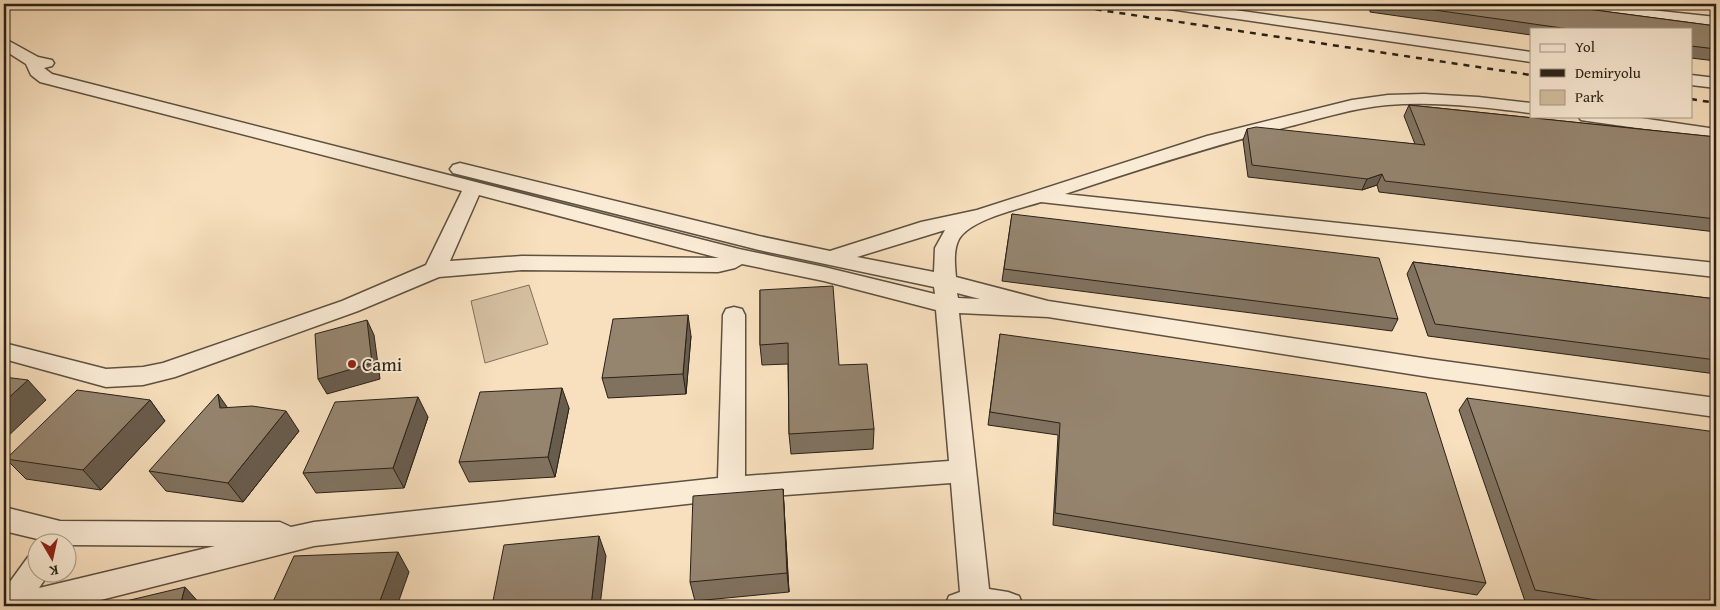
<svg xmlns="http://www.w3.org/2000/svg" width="1720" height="610" viewBox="0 0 1720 610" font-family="'Gentium Book Plus',serif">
  <rect width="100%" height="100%" fill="#f8e0be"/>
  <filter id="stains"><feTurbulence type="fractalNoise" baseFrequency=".004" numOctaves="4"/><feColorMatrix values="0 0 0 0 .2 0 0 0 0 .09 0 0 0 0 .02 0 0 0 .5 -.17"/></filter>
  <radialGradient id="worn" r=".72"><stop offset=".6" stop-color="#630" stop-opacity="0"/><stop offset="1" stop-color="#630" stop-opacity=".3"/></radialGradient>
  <!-- green -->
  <path fill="#d5c0a2" stroke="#7f705c" d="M 529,285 L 548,344 L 485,363 L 471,301 Z"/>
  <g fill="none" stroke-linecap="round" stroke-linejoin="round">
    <defs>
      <path id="street" d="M 1156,4 L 1192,4 L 1531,52 L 1531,62 L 1163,8 L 1158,7 Z
        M 1551,4 L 1595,4 L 1716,17 L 1716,27 L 1558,8 L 1553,7 Z
        M 9,41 L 38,57 L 52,60 L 54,63 L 52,66 L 44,68 L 52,74 L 739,249 L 824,267 L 935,294 L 934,287 L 759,250 L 453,173 L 450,169 L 453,165 L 460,163 L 759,236 L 830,251 L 921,222 L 977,210 L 1207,136 L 1352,100 L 1388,95 L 1424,94 L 1478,97 L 1531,103 L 1531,113 C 1483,107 1435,101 1387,105 C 1354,108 1322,118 1291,126 C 1214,145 1140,169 1065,194 L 1716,263 L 1716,277 L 1041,202 C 1019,209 971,219 959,239 C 953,250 955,266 956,277 L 1048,301 L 1429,359 L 1716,398 L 1716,417 L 1429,377 L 1048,317 L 959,313 L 989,589 L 1008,592 L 1019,596 L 1023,606 L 945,606 L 949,596 L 960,592 L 951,483 L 731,499 L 314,546 L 77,606 L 4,606 L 4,590 L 28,557 L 38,553 L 38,572 L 50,572 L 39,588 L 215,546 L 68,545 L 68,542 L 50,542 L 4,531 L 4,507 L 60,521 L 280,522 L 291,527 L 314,522 L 718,478 L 723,315 L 726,309 L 734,307 L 742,309 L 745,315 L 745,476 L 949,461 L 936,310 L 824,281 L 742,264 L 735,268 L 718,272 L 522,270 L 439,277 L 358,311 L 175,377 L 143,385 L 106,387 L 4,359 L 4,343 L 106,369 L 143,367 L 163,363 L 342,301 L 426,265 L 462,191 L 40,82 L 31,75 L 26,64 L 4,50 L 4,43 ZM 479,195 L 719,258 L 522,256 L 450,261 ZM 945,230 L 935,248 L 934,272 L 857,257 ZM 957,293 L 980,299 L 958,298 Z
        M 1691,75 L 1716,78 L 1716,88 L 1691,85 Z
        M 1578,116 L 1627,116 L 1716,129 L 1716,139 L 1587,121 L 1581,120 Z"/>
    </defs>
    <!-- street casing -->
    <use href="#street" stroke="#5d5141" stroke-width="3"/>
    <!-- street -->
    <use href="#street" fill="#faebd5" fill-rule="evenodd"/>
    <!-- rail -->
    <path stroke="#292117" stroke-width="2.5" stroke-dasharray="6 6" stroke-linecap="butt" d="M 1060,4 L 1531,75
      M 1691,99 L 1716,103"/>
  </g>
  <!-- wall -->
  <path fill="#80725f" stroke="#292117" d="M 1370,4 L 1549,4 L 1716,26 L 1716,61 L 1691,58 L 1691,29 L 1531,29 L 1531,35 L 1370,12 Z
    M 1409,105 L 1716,137 L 1716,232 L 1379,192 L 1377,185 L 1362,190 L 1248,177 L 1243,140 L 1247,129 L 1415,144 L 1404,116 Z
    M 1012,214 L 1398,319 L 1392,331 L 1002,281 Z
    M 1413,262 L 1716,299 L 1716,374 L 1428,336 L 1407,274 Z
    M 760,290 L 839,365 L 874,429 L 873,449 L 791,454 L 789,434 L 788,364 L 762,365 L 760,345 Z
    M 1000,334 L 1486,583 L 1477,595 L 1053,525 L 1058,435 L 988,425 Z
    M 691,336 L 686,394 L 608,398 L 602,378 Z
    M 1467,398 L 1716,606 L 1553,606 L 1525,601 L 1459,410 Z
    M 150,400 L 165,421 L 101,490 L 26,479 L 6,459 Z
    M 227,408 L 299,431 L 243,502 L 166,491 L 149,471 Z
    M 569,408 L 555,477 L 469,482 L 459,462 Z
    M 428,417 L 404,488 L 316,493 L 303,473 Z
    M 783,489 L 789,592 L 695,601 L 690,582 Z"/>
  <!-- shaded-wall -->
  <path fill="#685c4d" stroke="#292117" d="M 1382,174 L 1377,185 L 1362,190 L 1367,179 Z
    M 688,315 L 691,336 L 686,394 L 683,374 Z
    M 367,320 L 374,335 L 380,379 L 327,394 L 318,379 Z
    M 28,380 L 46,400 L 4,440 L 4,402 Z
    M 562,388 L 569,408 L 555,477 L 548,457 Z
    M 218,394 L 232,414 L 220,408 Z
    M 418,397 L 428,417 L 404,488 L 393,468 Z
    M 150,400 L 165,421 L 101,490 L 83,470 Z
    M 286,411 L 299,431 L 243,502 L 228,483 Z
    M 783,489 L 784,508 L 789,592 L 787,573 Z
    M 599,536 L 606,556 L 600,606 L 591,606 Z
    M 398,552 L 409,572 L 397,606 L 378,606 Z
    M 185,587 L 202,606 L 180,606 Z"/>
  <!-- building -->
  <path fill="#95846e" stroke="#292117" d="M 1392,4 L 1549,4 L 1716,26 L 1716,49 L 1691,46 L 1691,29 L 1569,29 Z
    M 1409,105 L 1716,137 L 1716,219 L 1385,181 L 1382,174 L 1367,179 L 1252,165 L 1247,129 L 1256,127 L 1425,145 Z
    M 1012,214 L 1379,258 L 1398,319 L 1004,269 Z
    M 1413,262 L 1716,299 L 1716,360 L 1435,324 Z
    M 833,286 L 839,365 L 867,364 L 874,429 L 789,434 L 788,343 L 760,345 L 760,290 Z
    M 688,315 L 683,374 L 602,378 L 613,319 Z
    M 367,320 L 372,363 L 318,379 L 315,334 Z
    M 1000,334 L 1426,393 L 1486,583 L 1055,513 L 1060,423 L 990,412 Z
    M 4,377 L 28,380 L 4,402 Z
    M 562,388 L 548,457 L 459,462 L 480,392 Z
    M 77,390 L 150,400 L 83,470 L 6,459 Z
    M 218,394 L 220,408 L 252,406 L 286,411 L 228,483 L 149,471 Z
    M 418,397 L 393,468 L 303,473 L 335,402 Z
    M 1467,398 L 1716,432 L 1716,606 L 1634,606 L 1535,590 Z
    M 783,489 L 787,573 L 690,582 L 693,496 Z
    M 599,536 L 591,606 L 492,606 L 504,545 Z
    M 398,552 L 378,606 L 271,606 L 294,556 Z
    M 185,587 L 180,606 L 105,606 Z"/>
  <!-- markers -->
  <circle fill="#8f2418" stroke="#faebd5" stroke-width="2" cx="352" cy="364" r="5"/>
  <g text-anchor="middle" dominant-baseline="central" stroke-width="4" stroke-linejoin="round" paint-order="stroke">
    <!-- poi labels -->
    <g font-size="19" fill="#292117" stroke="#faebd5" text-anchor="start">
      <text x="362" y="364">Cami</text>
    </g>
  </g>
  <!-- margin -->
  <rect width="1720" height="610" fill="none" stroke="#f8e0be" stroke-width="20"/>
  <rect x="5" y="5" width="1710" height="600" fill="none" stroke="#292117" stroke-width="2.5"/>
  <rect x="10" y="10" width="1700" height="590" fill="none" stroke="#292117"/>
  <!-- legend -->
  <rect x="1530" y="28" width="162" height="90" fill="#faebd5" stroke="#a69a89"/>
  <rect x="1540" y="44" width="25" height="8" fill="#faebd5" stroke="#a69a89"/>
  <text x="1575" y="52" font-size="15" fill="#292117">Yol</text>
  <rect x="1540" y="69" width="25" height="8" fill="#292117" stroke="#a69a89"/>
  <text x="1575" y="78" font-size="15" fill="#292117">Demiryolu</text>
  <rect x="1540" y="90" width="25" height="15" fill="#d5c0a2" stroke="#a69a89"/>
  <text x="1575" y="102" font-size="15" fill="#292117">Park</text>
  <!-- north arrow -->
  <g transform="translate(52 558) rotate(171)"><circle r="24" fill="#faebd5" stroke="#a69a89"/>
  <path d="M0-4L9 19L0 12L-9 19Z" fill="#8f2418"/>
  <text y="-8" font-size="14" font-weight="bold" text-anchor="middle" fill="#292117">K</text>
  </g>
  <rect width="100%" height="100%" filter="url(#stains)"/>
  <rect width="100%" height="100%" fill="url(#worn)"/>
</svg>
